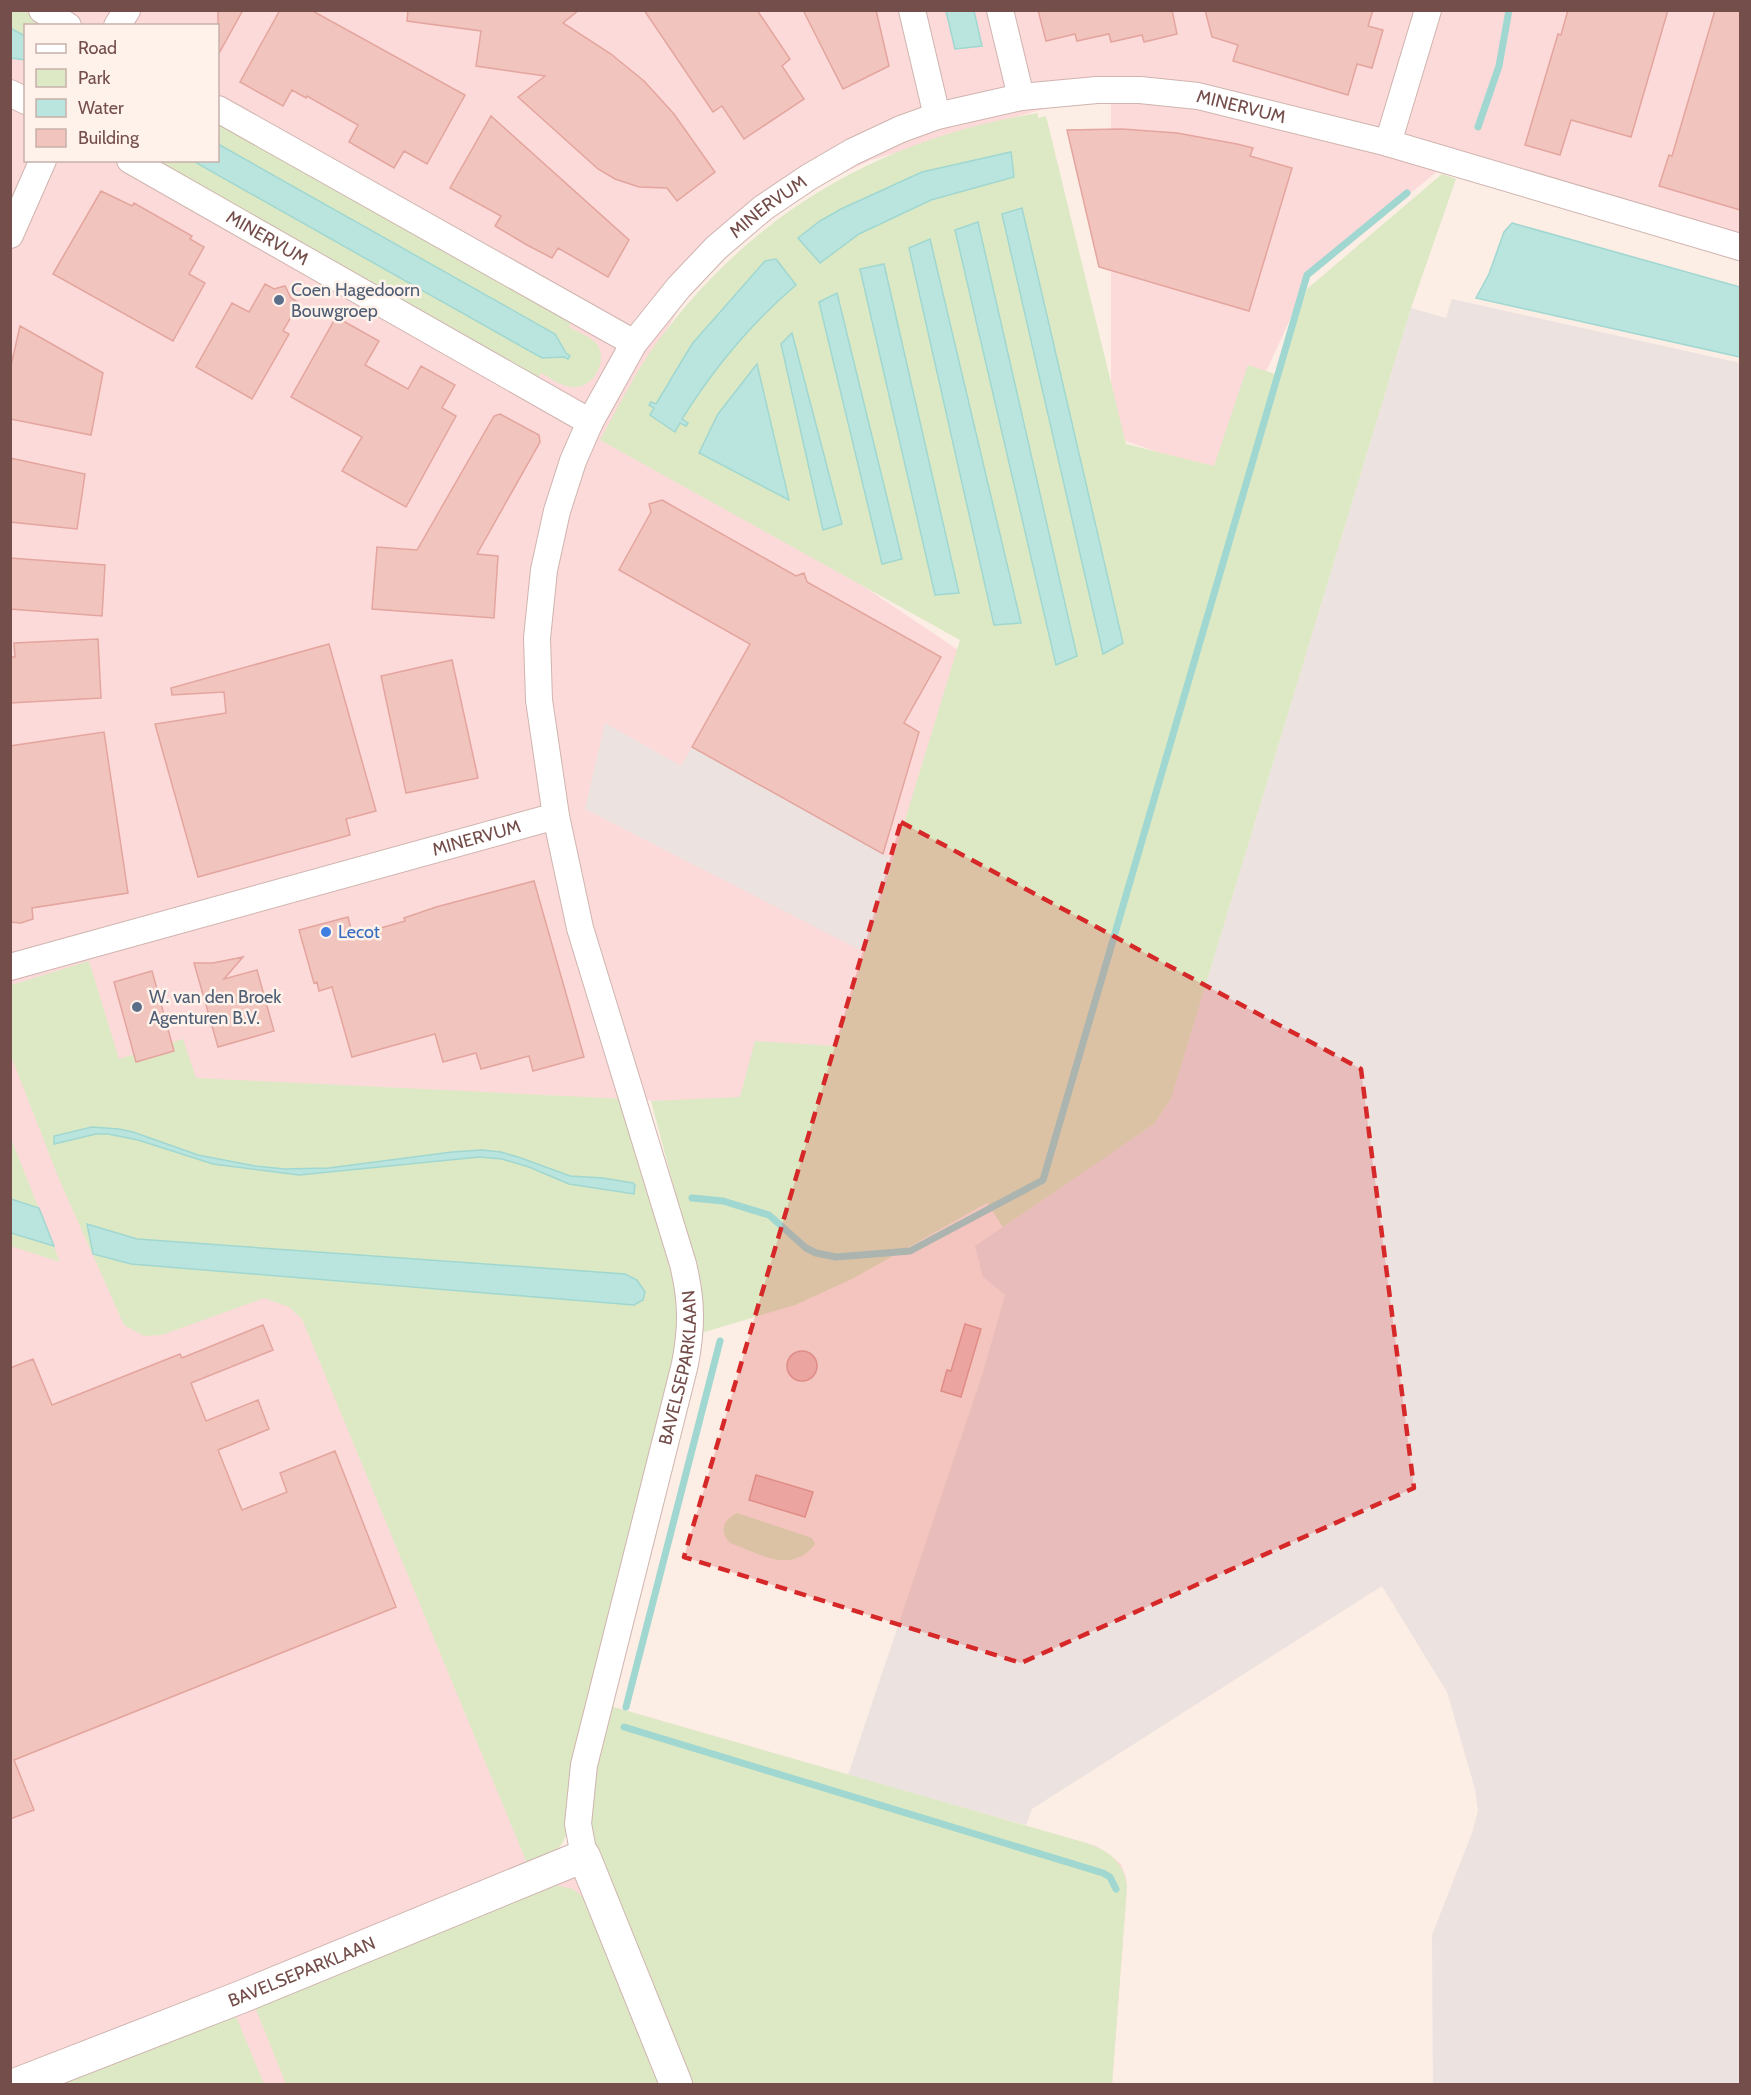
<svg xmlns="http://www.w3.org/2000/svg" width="1751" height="2095" viewBox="0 0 1751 2095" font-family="Cabin,sans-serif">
  <rect width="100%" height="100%" fill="#fcede5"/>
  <!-- commercial -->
  <path fill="#fcdad9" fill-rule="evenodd" d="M 11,11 L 1740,11 L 1740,252 L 1444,166 L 1311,274 L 1219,473 L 1111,436 L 1111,89 L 871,160 L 728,227 L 614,418 L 964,654 L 832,1109 L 214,1080 L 529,1867 L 591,1839 L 610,1706 L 1096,1846 L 1109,1854 L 1121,1864 L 1126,1877 L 1127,1887 L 1112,2084 L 11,2084 ZM 26,26 L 218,26 L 218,160 L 26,160 Z"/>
  <!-- industrial -->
  <path fill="#ece2df" d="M 1452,299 L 1740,363 L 1740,2084 L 1433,2084 L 1432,1935 L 1472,1833 L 1478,1811 L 1475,1789 L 1447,1692 L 1382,1586 L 1032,1809 L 1026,1825 L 848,1775 L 983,1372 L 1005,1295 L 983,1277 L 975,1246 L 1154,1124 L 1171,1099 L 1411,308 L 1446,318 Z
    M 605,723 L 681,766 L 692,747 L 898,862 L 870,955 L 585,809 Z"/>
  <!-- green -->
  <path fill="#dde9c4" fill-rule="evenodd" d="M 11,11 L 23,11 L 39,19 L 35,25 L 26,26 L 25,36 L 11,28 Z
    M 1038,113 L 1038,118 L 1046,116 L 1126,444 L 1214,466 L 1248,365 L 1278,375 L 1307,289 L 1442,174 L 1456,179 L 1411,308 L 1171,1099 L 1154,1124 L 1003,1227 L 987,1203 L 852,1279 L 795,1305 L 701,1333 L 702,1294 L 651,1101 L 740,1097 L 755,1041 L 836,1046 L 960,640 L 600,440 C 618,408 634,374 655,345 C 751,214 878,139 1038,113 ZM 1014,177 L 932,200 L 859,234 L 820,263 L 798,238 L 820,221 ZM 776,259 L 796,285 C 750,324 714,369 682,420 L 688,423 L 686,426 L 680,423 L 675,431 L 654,408 L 656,404 L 692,344 L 765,261 Z
    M 218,121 L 572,320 L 569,327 C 578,332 590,336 597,344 C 609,362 592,390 571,387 C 560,386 550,378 541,373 L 537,379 L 148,161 L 193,161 L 542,358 L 563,357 L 568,359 L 565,350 L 555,334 L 218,144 Z
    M 89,961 L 119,1059 L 183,1039 L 196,1078 L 627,1099 L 675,1280 L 678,1297 L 679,1335 L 567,1832 C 561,1852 546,1858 529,1868 L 302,1319 L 289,1307 L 264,1298 L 162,1335 L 144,1336 L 124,1325 L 59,1179 L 11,1056 L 11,985 Z
    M 10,1136 L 60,1262 L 11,1246 Z
    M 737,1513 L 812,1538 L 815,1544 C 792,1575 760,1554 730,1543 C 719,1531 722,1521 737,1513 Z
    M 610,1706 L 1083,1842 C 1106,1849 1125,1861 1127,1887 L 1112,2084 L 686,2084 L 591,1839 L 590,1792 Z
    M 554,1885 L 573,1889 L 588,1901 L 664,2084 L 286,2084 L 253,2002 Z
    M 233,2009 L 264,2084 L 44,2084 Z"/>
  <!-- water -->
  <path fill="#bae5df" stroke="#a0d7d0" stroke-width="1.5" d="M 946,11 L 974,11 L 982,46 L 955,49 Z
    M 10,28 L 25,36 L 25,60 L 11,58 Z
    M 218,144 L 555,334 L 566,353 L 570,356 L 568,359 L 564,357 L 542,358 L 193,161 L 218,160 Z
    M 1011,152 L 1014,177 L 931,200 L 859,234 L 820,263 L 798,238 L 820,221 L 841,209 L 922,172 Z
    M 1022,208 L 1123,643 L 1103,654 L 1002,214 Z
    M 978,222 L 1077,656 L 1056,665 L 955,230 Z
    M 1512,223 L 1740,287 L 1740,357 L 1476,298 L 1489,274 L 1504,232 Z
    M 930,239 L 1021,623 L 994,625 L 909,248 Z
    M 776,259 L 796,285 C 750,324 714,368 682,419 L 688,423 L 686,426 L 680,423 L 675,432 L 650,415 L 654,408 L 649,405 L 651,402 L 656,404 L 692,344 L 765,261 Z
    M 884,264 L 959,593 L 935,595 L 860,269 Z
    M 837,293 L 902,559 L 882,564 L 819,302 Z
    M 792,333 L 842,524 L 823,530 L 781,344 Z
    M 757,364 L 789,500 L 699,453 L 718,414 Z
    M 92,1127 L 119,1129 L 133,1132 L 198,1155 L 255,1166 L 285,1169 L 329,1168 L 452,1152 L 482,1150 L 501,1152 L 521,1158 L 570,1176 L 603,1178 L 633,1183 L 635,1185 L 634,1194 L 569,1184 L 529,1167 L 502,1159 L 479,1157 L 299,1175 L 213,1164 L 138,1140 L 108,1134 L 96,1134 L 54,1144 L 54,1136 Z
    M 11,1199 L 39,1208 L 54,1246 L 11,1233 Z
    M 87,1224 L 137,1239 L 625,1274 L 637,1280 L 645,1292 L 643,1300 L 634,1305 L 131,1264 L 93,1254 Z"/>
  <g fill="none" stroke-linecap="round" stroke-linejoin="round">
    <!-- stream -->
    <path stroke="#a0d7d0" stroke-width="7" d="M 1478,127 L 1499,66 L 1509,10
      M 692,1198 L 723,1201 L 769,1215 L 806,1248 L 816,1253 L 836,1257 L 910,1251 L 1043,1180 L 1307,275 L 1407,193
      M 626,1707 L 720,1341
      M 624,1727 L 1103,1873 L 1110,1877 L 1116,1889"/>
  </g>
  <!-- building -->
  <path fill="#f1c4bd" stroke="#e3a59e" stroke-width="1.5" d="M 218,10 L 243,10 L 218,55 Z
    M 280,10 L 311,10 L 465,95 L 427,164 L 404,151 L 394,168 L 349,142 L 358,125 L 307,96 L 306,98 L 292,90 L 283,106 L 240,82 Z
    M 408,10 L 579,10 L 563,23 L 611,54 L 644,81 L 674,114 L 715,172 L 677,201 L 667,188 L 639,187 L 615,179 L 598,169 L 518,97 L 545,76 L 476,66 L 481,31 L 407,21 Z
    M 644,10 L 757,10 L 790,59 L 782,66 L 804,99 L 744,139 L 722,106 L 713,112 Z
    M 803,10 L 876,10 L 889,66 L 843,89 Z
    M 1038,10 L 1172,10 L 1177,34 L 1144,42 L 1142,35 L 1111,42 L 1109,34 L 1077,41 L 1075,34 L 1046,41 Z
    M 1205,10 L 1373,10 L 1368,26 L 1383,30 L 1372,68 L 1357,64 L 1348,95 L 1233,61 L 1238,45 L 1212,37 Z
    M 1568,10 L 1668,10 L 1631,137 L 1571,120 L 1560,155 L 1525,145 L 1558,34 L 1561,35 Z
    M 1715,10 L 1740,10 L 1740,210 L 1659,186 L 1669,155 L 1672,156 Z
    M 491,116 L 629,240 L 608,277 L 558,248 L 552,258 L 527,245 L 495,226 L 501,216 L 450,188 Z
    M 1122,129 L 1177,133 L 1237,144 L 1253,148 L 1250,156 L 1292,168 L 1249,311 L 1099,267 L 1067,130 Z
    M 101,191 L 132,206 L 134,203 L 192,236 L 190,239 L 204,247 L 189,274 L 205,283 L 173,341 L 53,274 Z
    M 265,284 L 274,289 L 285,286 L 291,298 L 299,303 L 283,331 L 289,334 L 252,399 L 196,367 L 232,303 L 249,312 Z
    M 336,317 L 379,341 L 365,365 L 408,389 L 421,366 L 455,385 L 442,408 L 456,416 L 406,507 L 342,471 L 362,437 L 291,397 Z
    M 20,326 L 103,373 L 91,435 L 10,419 L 10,370 Z
    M 500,414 L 539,435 L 540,442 L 477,554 L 498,556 L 494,618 L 372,609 L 377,547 L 417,550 L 494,416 Z
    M 10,458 L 85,474 L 77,529 L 10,522 Z
    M 662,500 L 796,576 L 804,573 L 807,582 L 941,657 L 904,723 L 919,732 L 883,854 L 692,747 L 750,644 L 619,570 L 651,512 L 649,504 Z
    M 10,558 L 105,565 L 102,616 L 10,609 Z
    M 98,639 L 101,698 L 10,703 L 10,657 L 15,657 L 14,643 Z
    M 329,644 L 376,811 L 346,819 L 350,835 L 198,877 L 155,724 L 226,713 L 224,692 L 172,695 L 171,688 Z
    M 452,660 L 478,778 L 406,793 L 381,676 Z
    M 104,732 L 128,893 L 32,908 L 33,919 L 21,923 L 10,922 L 10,746 Z
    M 534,881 L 584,1057 L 533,1071 L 529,1056 L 481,1069 L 476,1053 L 443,1062 L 435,1034 L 352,1057 L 332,987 L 319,991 L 317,982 L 314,983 L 299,930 L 348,917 L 353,936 L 405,921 L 404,918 L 436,907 Z
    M 243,957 L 224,979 L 257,970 L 274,1031 L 218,1047 L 194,963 L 213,963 Z
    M 152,971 L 174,1051 L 136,1062 L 114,982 Z
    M 965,1324 L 981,1329 L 961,1397 L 941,1391 L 947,1370 L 951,1371 Z
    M 263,1325 L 273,1350 L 191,1383 L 206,1421 L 258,1400 L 269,1429 L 218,1450 L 242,1510 L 287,1492 L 280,1473 L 335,1451 L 396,1607 L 14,1760 L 34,1810 L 10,1819 L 10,1368 L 33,1359 L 52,1405 L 180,1354 L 182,1358 Z
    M787 1366a15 15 0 1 1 30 0a15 15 0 1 1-30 0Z
    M 756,1475 L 813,1492 L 805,1517 L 749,1500 Z"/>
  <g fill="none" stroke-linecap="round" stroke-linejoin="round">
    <defs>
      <g id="minor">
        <path d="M 42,10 L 68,26"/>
        <path d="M 912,10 L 937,116"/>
        <path d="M 1000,10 L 1021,97"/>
        <path d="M 117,26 L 127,10"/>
        <path d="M 10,93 L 26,101"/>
        <path d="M 218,109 L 634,343"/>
        <path d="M 1388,143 L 1428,10"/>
        <path id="s1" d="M 130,160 L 590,422"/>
        <path d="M 10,235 L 43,160"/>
        <path id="s2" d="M 10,967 L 556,816"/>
        <path id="s3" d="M 584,1856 L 578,1824 L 584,1765 L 685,1364 C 692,1327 692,1301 683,1264 L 580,928 L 556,816 L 539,700 L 537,638 L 544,570 L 557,511 L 573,461 L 590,422 L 634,343 L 679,287 L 716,248 L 763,208 L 809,177 L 852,152 L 901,129 L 937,116 L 1021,97 L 1097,90 L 1140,90 L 1198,96 L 1388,143 L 1740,247"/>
      </g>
      <g id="tertiary">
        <path id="s4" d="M 17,2084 L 241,1997 L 584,1856 L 676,2084"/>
      </g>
    </defs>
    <!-- minor casing -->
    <use href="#minor" stroke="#cfb4af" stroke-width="28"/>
    <!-- tertiary casing -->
    <use href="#tertiary" stroke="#cfb4af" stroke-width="34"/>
    <!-- minor -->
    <use href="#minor" stroke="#fff" stroke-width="26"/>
    <!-- tertiary -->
    <use href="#tertiary" stroke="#fff" stroke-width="32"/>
  </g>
  <!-- marked area -->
  <path fill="#d62828" fill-opacity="0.2" stroke="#d62828" stroke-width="4.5" stroke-dasharray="12 8" stroke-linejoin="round" d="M 901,822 L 1361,1069 L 1414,1488 L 1021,1663 L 684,1557 Z"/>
  <!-- markers -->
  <g fill="#5c6f8a" stroke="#fff2eb" stroke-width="2">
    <circle cx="279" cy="300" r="6"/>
    <circle cx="137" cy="1007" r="6"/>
  </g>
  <circle fill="#3f7fe0" stroke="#fff2eb" stroke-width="2" cx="326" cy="932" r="6"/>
  <g text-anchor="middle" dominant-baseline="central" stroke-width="5" stroke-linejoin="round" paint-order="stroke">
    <!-- street labels -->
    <g font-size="18" fill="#744e4b" stroke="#fff2eb">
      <text stroke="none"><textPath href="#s3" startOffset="2259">MINERVUM</textPath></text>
      <text stroke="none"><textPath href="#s3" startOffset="1758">MINERVUM</textPath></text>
      <text stroke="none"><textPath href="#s1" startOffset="158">MINERVUM</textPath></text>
      <text stroke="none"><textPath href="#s2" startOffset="484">MINERVUM</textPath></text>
      <text stroke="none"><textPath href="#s3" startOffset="501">BAVELSEPARKLAAN</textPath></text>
      <text stroke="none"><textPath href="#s4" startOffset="306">BAVELSEPARKLAAN</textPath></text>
    </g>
    <!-- service labels -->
    <g font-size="18" fill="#4e5e75" stroke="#fff2eb" text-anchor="start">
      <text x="291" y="290">Coen Hagedoorn<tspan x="291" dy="21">Bouwgroep</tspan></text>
      <text x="149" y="997">W. van den Broek<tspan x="149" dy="21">Agenturen B.V.</tspan></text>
    </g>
    <!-- shop labels -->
    <g font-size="18" fill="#366cbe" stroke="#fff2eb" text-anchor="start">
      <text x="338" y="932">Lecot</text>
    </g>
  </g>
  <!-- border -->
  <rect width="1751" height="2095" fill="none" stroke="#744e4b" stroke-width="24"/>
  <!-- legend -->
  <rect x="24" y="24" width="195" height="138" fill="#fff2eb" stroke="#c7b0ab" stroke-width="1.5"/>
  <rect x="36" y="44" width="30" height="9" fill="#ffffff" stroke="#c7b0ab" stroke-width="1.5"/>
  <text x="78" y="54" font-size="18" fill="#744e4b">Road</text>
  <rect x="36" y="69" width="30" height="18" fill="#dde9c4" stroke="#c7b0ab" stroke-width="1.5"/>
  <text x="78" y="84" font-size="18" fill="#744e4b">Park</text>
  <rect x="36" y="99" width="30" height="18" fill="#bae5df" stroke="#c7b0ab" stroke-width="1.5"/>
  <text x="78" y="114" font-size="18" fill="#744e4b">Water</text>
  <rect x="36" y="129" width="30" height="18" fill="#f1c4bd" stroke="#c7b0ab" stroke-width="1.5"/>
  <text x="78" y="144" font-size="18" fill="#744e4b">Building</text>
</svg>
